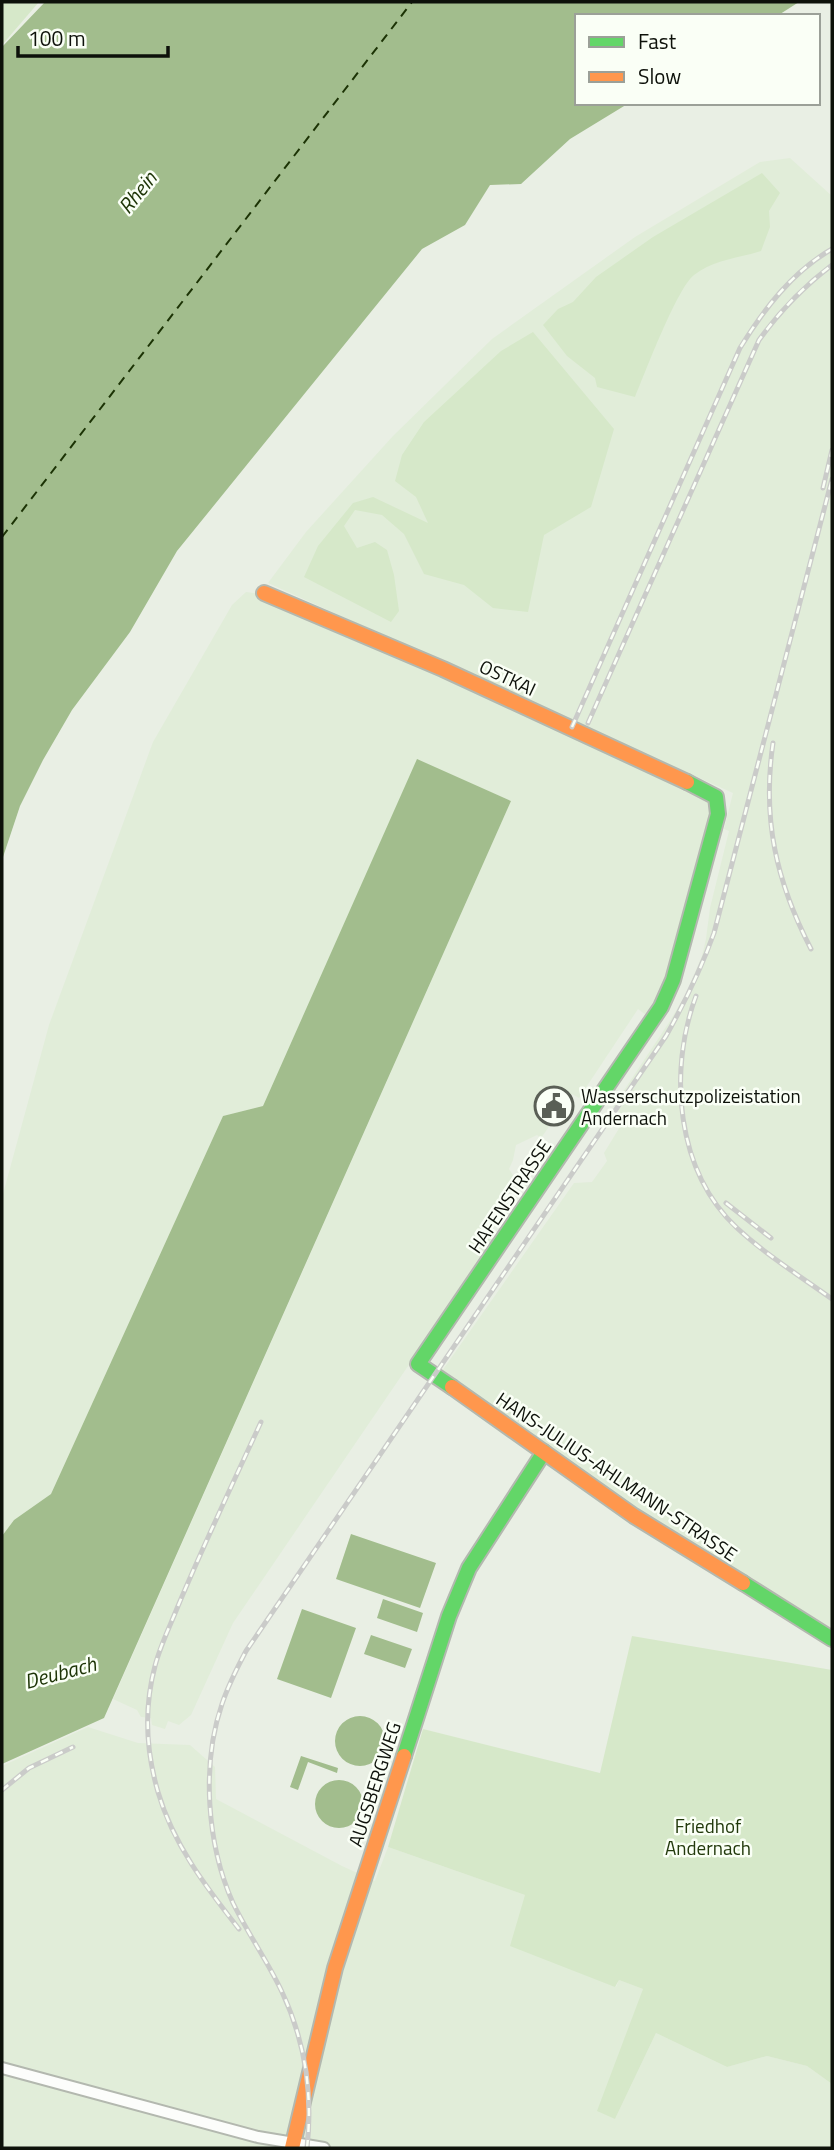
<svg xmlns="http://www.w3.org/2000/svg" width="834" height="2150" viewBox="0 0 834 2150" font-family="'Titillium Web',sans-serif">
  <rect width="100%" height="100%" fill="#e9efe4"/>
  <!-- built -->
  <path fill="#e1edd9" d="M 790,158 L 832,196 L 832,1632 L 569,1466 L 549,1447 L 442,1371 L 574,1183 L 592,1182 L 607,1161 L 604,1153 L 626,1117 L 613,1107 L 670,1021 L 686,994 L 702,956 L 706,939 L 710,908 L 729,831 L 724,829 L 733,793 L 268,583 L 306,532 L 393,436 L 492,339 L 635,237 L 760,162 Z
    M 246,592 L 254,593 L 703,795 L 709,801 L 711,813 L 675,947 L 665,979 L 654,1003 L 646,1015 L 638,1009 L 579,1098 L 572,1094 L 541,1138 L 537,1135 L 516,1145 L 513,1160 L 509,1169 L 514,1177 L 491,1230 L 498,1234 L 233,1623 L 191,1715 L 179,1725 L 168,1721 L 165,1729 L 152,1725 L 151,1718 L 141,1717 L 137,1710 L 113,1699 L 511,801 L 417,760 L 263,1106 L 223,1116 L 51,1494 L 14,1520 L 2,1536 L 3,1194 L 49,1025 L 153,742 L 232,605 Z
    M 88,1727 L 138,1743 L 190,1745 L 215,1767 L 216,1799 L 342,1866 L 375,1881 L 388,1847 L 525,1895 L 616,1987 L 619,1980 L 643,1989 L 615,2119 L 656,2033 L 727,2067 L 767,2056 L 807,2066 L 832,2084 L 832,2148 L 2,2148 L 2,1766 Z"/>
  <!-- green -->
  <path fill="#d6e8c9" d="M 2,2 L 39,2 L 2,45 Z
    M 762,173 L 780,193 L 769,211 L 770,227 L 761,251 C 739,258 713,260 694,275 C 677,288 645,373 635,397 L 597,387 L 595,378 L 567,356 L 543,325 L 558,309 L 573,302 L 596,277 L 653,237 Z
    M 533,332 L 614,429 L 591,507 L 544,535 L 528,612 L 493,608 L 464,585 L 424,574 L 404,534 L 382,515 L 355,510 L 344,526 L 357,548 L 375,542 L 387,550 L 394,575 L 399,611 L 391,622 L 304,577 L 318,546 L 353,503 L 373,497 L 428,523 L 416,497 L 395,481 L 402,455 L 424,422 L 501,351 Z
    M 632,1636 L 832,1670 L 832,2084 L 807,2066 L 767,2056 L 727,2067 L 656,2033 L 615,2119 L 597,2111 L 643,1989 L 619,1980 L 615,1987 L 510,1946 L 525,1895 L 388,1847 L 423,1729 L 600,1773 Z"/>
  <!-- water -->
  <path fill="#a2bd8d" d="M 45,2 L 799,2 L 777,16 L 577,16 L 577,103 L 629,103 L 570,139 L 521,184 L 490,185 L 465,225 L 422,249 L 177,551 L 130,632 L 72,710 L 43,760 L 20,806 L 2,860 L 2,47 Z
    M 417,759 L 511,801 L 104,1718 L 2,1764 L 2,1536 L 14,1520 L 51,1494 L 223,1116 L 263,1106 Z
    M 351,1534 L 436,1563 L 420,1608 L 336,1579 Z
    M 383,1599 L 423,1613 L 417,1632 L 377,1618 Z
    M 302,1609 L 356,1628 L 331,1698 L 277,1679 Z
    M 371,1635 L 412,1649 L 405,1668 L 364,1654 Z
    M335 1741a25 25 0 1 1 50 0a25 25 0 1 1-50 0Z
    M 301,1756 L 338,1768 L 337,1773 L 308,1762 L 298,1790 L 290,1787 Z
    M315 1804a24 24 0 1 1 48 0a24 24 0 1 1-48 0Z"/>
  <g fill="none" stroke-linecap="round" stroke-linejoin="round">
    <!-- ferry -->
    <path stroke="#1c3305" stroke-width="2" stroke-dasharray="9 7" stroke-linecap="butt" d="M 2,537 L 412,2"/>
    <defs>
      <path id="street" d="M 2,2068 L 258,2137 L 324,2148"/>
      <path id="fast" d="M 452,1387 L 418,1364 L 661,1007 L 673,980 L 718,814 L 716,797 L 687,782
        M 743,1583 L 832,1639
        M 404,1756 L 449,1616 L 469,1568 L 544,1452"/>
      <path id="slow" d="M 264,593 L 443,669 L 687,782
        M 452,1387 L 634,1516 L 743,1583
        M 292,2148 L 335,1968 L 404,1756"/>
    </defs>
    <!-- street casing -->
    <use href="#street" stroke="#b3b8af" stroke-width="14"/>
    <!-- fast casing -->
    <use href="#fast" stroke="#b3b8af" stroke-width="18"/>
    <!-- slow casing -->
    <use href="#slow" stroke="#b3b8af" stroke-width="18"/>
    <!-- street -->
    <use href="#street" stroke="#fcfdfb" stroke-width="10"/>
    <!-- fast -->
    <use href="#fast" stroke="#63d668" stroke-width="14"/>
    <!-- slow -->
    <use href="#slow" stroke="#ff974d" stroke-width="14"/>
    <defs>
      <path id="rail" d="M 823,488 L 832,450
        M 588,723 L 759,340 C 780,311 803,287 832,265
        M 572,727 L 740,348 C 764,309 792,272 832,249
        M 773,743 C 762,819 776,881 811,949
        M 696,996 C 668,1071 676,1171 737,1228 C 766,1255 800,1276 832,1299
        M 726,1203 L 771,1238
        M 2,1790 L 29,1768 L 73,1747
        M 239,1929 C 206,1887 173,1844 158,1792 C 146,1751 144,1707 155,1666 C 160,1646 170,1626 178,1606 C 204,1544 233,1483 261,1422
        M 307,2148 C 313,2094 305,2041 282,1992 C 268,1962 248,1934 233,1903 C 207,1845 201,1765 222,1704 C 228,1686 237,1668 246,1651 L 666,1036 C 685,1002 701,969 714,933 L 832,479"/>
    </defs>
    <!-- rail casing -->
    <use href="#rail" stroke="#cacbc9" stroke-width="5"/>
    <!-- rail -->
    <use href="#rail" stroke="#fafff6" stroke-width="2.5" stroke-dasharray="8" stroke-linecap="butt"/>
  </g>
  <!-- icons -->
  <defs>
    <symbol id="civic-ring" viewBox="-11 -11 22 22"><circle r="9.5" fill="#fafff6" stroke="#5a5f56" stroke-width="1.5"/><path d="M-.6-6.5H3V-4.5H.6V-3L4-1V1h2V6H-6V1h2V-1L-.6-3ZM-1.2 2.5V6h2.4V2.5Z" fill="#5a5f56"/></symbol>
  </defs>
  <g fill-rule="evenodd">
    <use href="#civic-ring" x="532" y="1084" width="44" height="44"/>
  </g>
  <g text-anchor="middle" dominant-baseline="central" stroke-width="5" stroke-linejoin="round" paint-order="stroke">
    <!-- street labels -->
    <g font-size="19" fill="#0d110a" stroke="#fafff6">
      <text transform="translate(508 677) rotate(25)">OSTKAI</text>
      <text transform="translate(509 1196) rotate(-56)">HAFENSTRASSE</text>
      <text transform="translate(617 1476) rotate(34)">HANS-JULIUS-AHLMANN-STRASSE</text>
      <text transform="translate(374 1784) rotate(-72)">AUGSBERGWEG</text>
    </g>
    <!-- poi labels -->
    <g font-size="19" fill="#0d110a" stroke="#fafff6" text-anchor="start">
      <text x="581" y="1095">Wasserschutzpolizeistation<tspan x="581" dy="22">Andernach</tspan></text>
    </g>
    <!-- park labels -->
    <g font-size="19" fill="#22390c" stroke="#fafff6">
      <text x="708" y="1825">Friedhof<tspan x="708" dy="22">Andernach</tspan></text>
    </g>
    <!-- water labels -->
    <g font-size="21" font-style="italic" fill="#1c3305" stroke="#fafff6">
      <text transform="translate(137 192) rotate(-51)">Rhein</text>
      <text transform="translate(60 1672) rotate(-15)">Deubach</text>
    </g>
  </g>
  <!-- border -->
  <rect width="834" height="2150" fill="none" stroke="#0d110a" stroke-width="7"/>
  <!-- legend -->
  <rect x="575" y="14" width="245" height="91" fill="#fafff6" stroke="#9ba098" stroke-width="2"/>
  <rect x="589" y="37" width="35" height="10" fill="#63d668" stroke="#9ba098" stroke-width="2"/>
  <text x="638" y="49" font-size="21" fill="#0d110a">Fast</text>
  <rect x="589" y="72" width="35" height="10" fill="#ff974d" stroke="#9ba098" stroke-width="2"/>
  <text x="638" y="84" font-size="21" fill="#0d110a">Slow</text>
  <!-- scale -->
  <path d="M18 46v10h150v-10" fill="none" stroke="#0d110a" stroke-width="3.5"/>
  <text x="28" y="46" font-size="21" fill="#0d110a" stroke="#fafff6" stroke-width="5" paint-order="stroke">100 m</text>
</svg>
